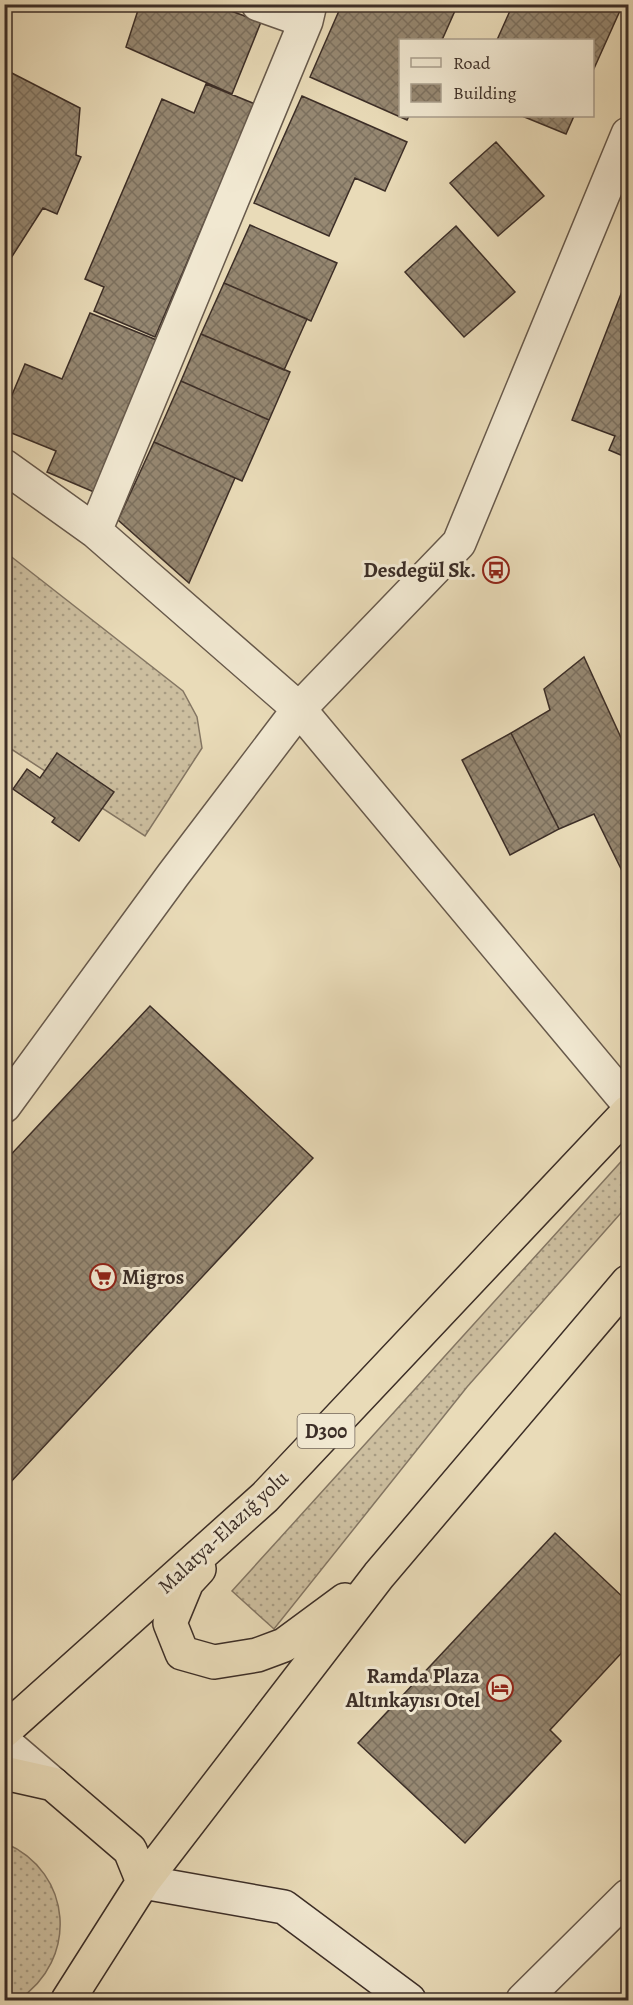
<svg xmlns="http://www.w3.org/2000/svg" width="633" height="2005" viewBox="0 0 633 2005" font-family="Alegreya,serif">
  <defs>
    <pattern id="grass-dots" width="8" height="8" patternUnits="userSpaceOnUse" patternTransform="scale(1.5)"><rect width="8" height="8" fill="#ccbe9f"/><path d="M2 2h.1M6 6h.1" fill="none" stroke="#a79b82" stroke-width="1.8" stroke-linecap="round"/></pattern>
    <pattern id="building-cross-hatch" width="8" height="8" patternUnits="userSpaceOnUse" patternTransform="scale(1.5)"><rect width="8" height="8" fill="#968872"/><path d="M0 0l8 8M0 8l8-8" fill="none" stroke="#7c705e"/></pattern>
  </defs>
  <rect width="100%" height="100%" fill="#e9dbb8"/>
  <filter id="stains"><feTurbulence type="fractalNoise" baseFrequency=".00333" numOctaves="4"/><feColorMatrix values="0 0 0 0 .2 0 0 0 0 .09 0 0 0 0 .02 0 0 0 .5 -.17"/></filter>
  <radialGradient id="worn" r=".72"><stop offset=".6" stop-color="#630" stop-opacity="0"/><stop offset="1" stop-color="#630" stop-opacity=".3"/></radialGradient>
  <!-- grass -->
  <path fill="url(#grass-dots)" stroke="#847663" stroke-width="1.5" d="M 4,551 L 183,691 L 197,717 L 202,748 L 145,836 L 5,745 Z
    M 628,1154 L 628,1205 L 467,1387 L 274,1629 L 232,1591 Z
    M 5,1843 C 73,1872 79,1960 18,2000 L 5,2000 Z"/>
  <!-- building -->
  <path fill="url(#building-cross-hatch)" stroke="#3c2e27" stroke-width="1.5" d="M 140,4 L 212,4 L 261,22 L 232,94 L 126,47 Z
    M 342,4 L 458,4 L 442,40 L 400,40 L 400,116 L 409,116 L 407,120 L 310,77 Z
    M 513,4 L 623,4 L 592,73 L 592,40 L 497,40 Z
    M 4,69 L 80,108 L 76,155 L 81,157 L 57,214 L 43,208 L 4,269 Z
    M 206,84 L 255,104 L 155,337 L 94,311 L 104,287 L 85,279 L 162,99 L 194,113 Z
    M 302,96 L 407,142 L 385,191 L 355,178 L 329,236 L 254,203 Z
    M 522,116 L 574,116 L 566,134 Z
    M 496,142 L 544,196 L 498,236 L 450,183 Z
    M 250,225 L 337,263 L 311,321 L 224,283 Z
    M 456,226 L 515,292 L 464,337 L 405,272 Z
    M 628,276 L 628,458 L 609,450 L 615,436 L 572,420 Z
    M 224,283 L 307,319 L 284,370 L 201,334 Z
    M 90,313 L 164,343 L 101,495 L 47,472 L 56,451 L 4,430 L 4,414 L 25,364 L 62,379 Z
    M 201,334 L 290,372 L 269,420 L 181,381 Z
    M 181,381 L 269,420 L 242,481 L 154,442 Z
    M 154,442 L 235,478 L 189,583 L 118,520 Z
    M 584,657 L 628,753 L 628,883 L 594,814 L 559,829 L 511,733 L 550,710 L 544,689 Z
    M 511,733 L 559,829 L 510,855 L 462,760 Z
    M 57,753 L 114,792 L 79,841 L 52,822 L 55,818 L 13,789 L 27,769 L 40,778 Z
    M 150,1006 L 313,1158 L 8,1485 L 4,1482 L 4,1162 Z
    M 555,1533 L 628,1602 L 628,1646 L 550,1730 L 561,1741 L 465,1843 L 358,1743 Z"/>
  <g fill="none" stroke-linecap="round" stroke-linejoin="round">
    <defs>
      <path id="minor" d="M 258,4 L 306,21
        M 4,466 L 95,531 L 299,709 L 628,1103
        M 95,531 L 306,21 L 310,4
        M 4,1106 L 173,875 L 299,709 L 459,543 L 628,134
        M 523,2000 L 628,1896"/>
      <path id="tertiary" d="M 4,1742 L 53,1784"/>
      <path id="secondary" d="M 143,1882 L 284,1907 L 409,2000"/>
      <path id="trunk" d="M 199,1569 L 187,1582 L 170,1623 L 182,1653 L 214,1662 L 257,1655 L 284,1645 L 345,1600
        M 4,1731 L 265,1497 L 628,1112
        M 4,1773 L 53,1784 L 130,1850 L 143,1882
        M 68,2000 L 143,1882 L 379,1575 L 628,1282"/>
    </defs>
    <!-- minor casing -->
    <use href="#minor" stroke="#67594b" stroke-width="36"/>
    <!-- tertiary casing -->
    <use href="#tertiary" stroke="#67594b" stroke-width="36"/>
    <!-- secondary casing -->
    <use href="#secondary" stroke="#3c2e27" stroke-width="36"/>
    <!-- trunk casing -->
    <use href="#trunk" stroke="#3c2e27" stroke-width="36"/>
    <!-- minor -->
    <use href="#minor" stroke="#f1e8d1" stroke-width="33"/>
    <!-- tertiary -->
    <use href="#tertiary" stroke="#f1e8d1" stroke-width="33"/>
    <!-- secondary -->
    <use href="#secondary" stroke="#f1e8d1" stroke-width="33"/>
    <!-- trunk -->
    <use href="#trunk" stroke="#e9dbb8" stroke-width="33"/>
  </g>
  <!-- icons -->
  <defs>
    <symbol id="bus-ring" viewBox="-11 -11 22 22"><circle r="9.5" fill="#f1e8d1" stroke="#8f2418" stroke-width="1.5"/><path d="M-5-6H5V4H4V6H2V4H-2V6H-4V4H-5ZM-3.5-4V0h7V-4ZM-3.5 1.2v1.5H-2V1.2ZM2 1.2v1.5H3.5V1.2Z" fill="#8f2418"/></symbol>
    <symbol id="supermarket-ring" viewBox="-11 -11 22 22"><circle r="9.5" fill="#f1e8d1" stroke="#8f2418" stroke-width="1.5"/><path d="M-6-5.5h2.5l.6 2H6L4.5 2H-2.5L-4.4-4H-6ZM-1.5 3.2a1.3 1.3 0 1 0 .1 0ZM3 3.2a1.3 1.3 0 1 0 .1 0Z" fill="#8f2418"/></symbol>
    <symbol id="hotel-ring" viewBox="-11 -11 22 22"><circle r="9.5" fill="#f1e8d1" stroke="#8f2418" stroke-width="1.5"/><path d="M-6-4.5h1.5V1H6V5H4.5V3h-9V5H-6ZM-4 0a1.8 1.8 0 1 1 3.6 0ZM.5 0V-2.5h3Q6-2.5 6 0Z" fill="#8f2418"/></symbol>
  </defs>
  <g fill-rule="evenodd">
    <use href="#bus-ring" x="481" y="555" width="30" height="30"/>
    <use href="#supermarket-ring" x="88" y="1262" width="30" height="30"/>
    <use href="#hotel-ring" x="485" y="1673" width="30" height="30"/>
  </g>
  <g text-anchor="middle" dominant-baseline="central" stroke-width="6" stroke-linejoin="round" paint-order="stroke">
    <!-- shield labels -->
    <rect fill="#f1e8d1" stroke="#72665a" stroke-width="1.5" x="297.5" y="1414" width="57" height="34" rx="4.5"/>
    <g font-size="20" font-weight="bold" fill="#3c2e27">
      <text x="326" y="1431">D300</text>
    </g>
    <!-- poi labels -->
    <g font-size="21" font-weight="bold" fill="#3c2e27" stroke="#f1e8d1" text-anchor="end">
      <text x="476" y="570">Desdegül Sk.</text>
      <text x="122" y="1277" text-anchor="start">Migros</text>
      <text x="480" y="1676">Ramda Plaza<tspan x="480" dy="24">Altınkayısı Otel</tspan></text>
    </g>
    <!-- street labels -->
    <g font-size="21" fill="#3c2e27" stroke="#f1e8d1">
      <text transform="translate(223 1532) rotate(-43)">Malatya-Elazığ yolu</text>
    </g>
  </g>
  <!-- margin -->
  <rect width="633" height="2005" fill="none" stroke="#e9dbb8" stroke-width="24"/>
  <rect x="6" y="6" width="621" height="1993" fill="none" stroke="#3c2e27" stroke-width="3"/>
  <rect x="12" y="12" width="609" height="1981" fill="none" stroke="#3c2e27" stroke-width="1.5"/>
  <!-- legend -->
  <rect x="399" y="39" width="195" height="78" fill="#f1e8d1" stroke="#a99e8d" stroke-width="1.5"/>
  <rect x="411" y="58" width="30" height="9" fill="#f1e8d1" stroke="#a99e8d" stroke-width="1.5"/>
  <text x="453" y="69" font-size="18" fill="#3c2e27">Road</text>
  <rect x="411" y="84" width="30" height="18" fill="url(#building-cross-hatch)" stroke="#a99e8d" stroke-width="1.5"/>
  <text x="453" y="99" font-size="18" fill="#3c2e27">Building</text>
  <rect width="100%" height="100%" filter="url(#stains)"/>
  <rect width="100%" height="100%" fill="url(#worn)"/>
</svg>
